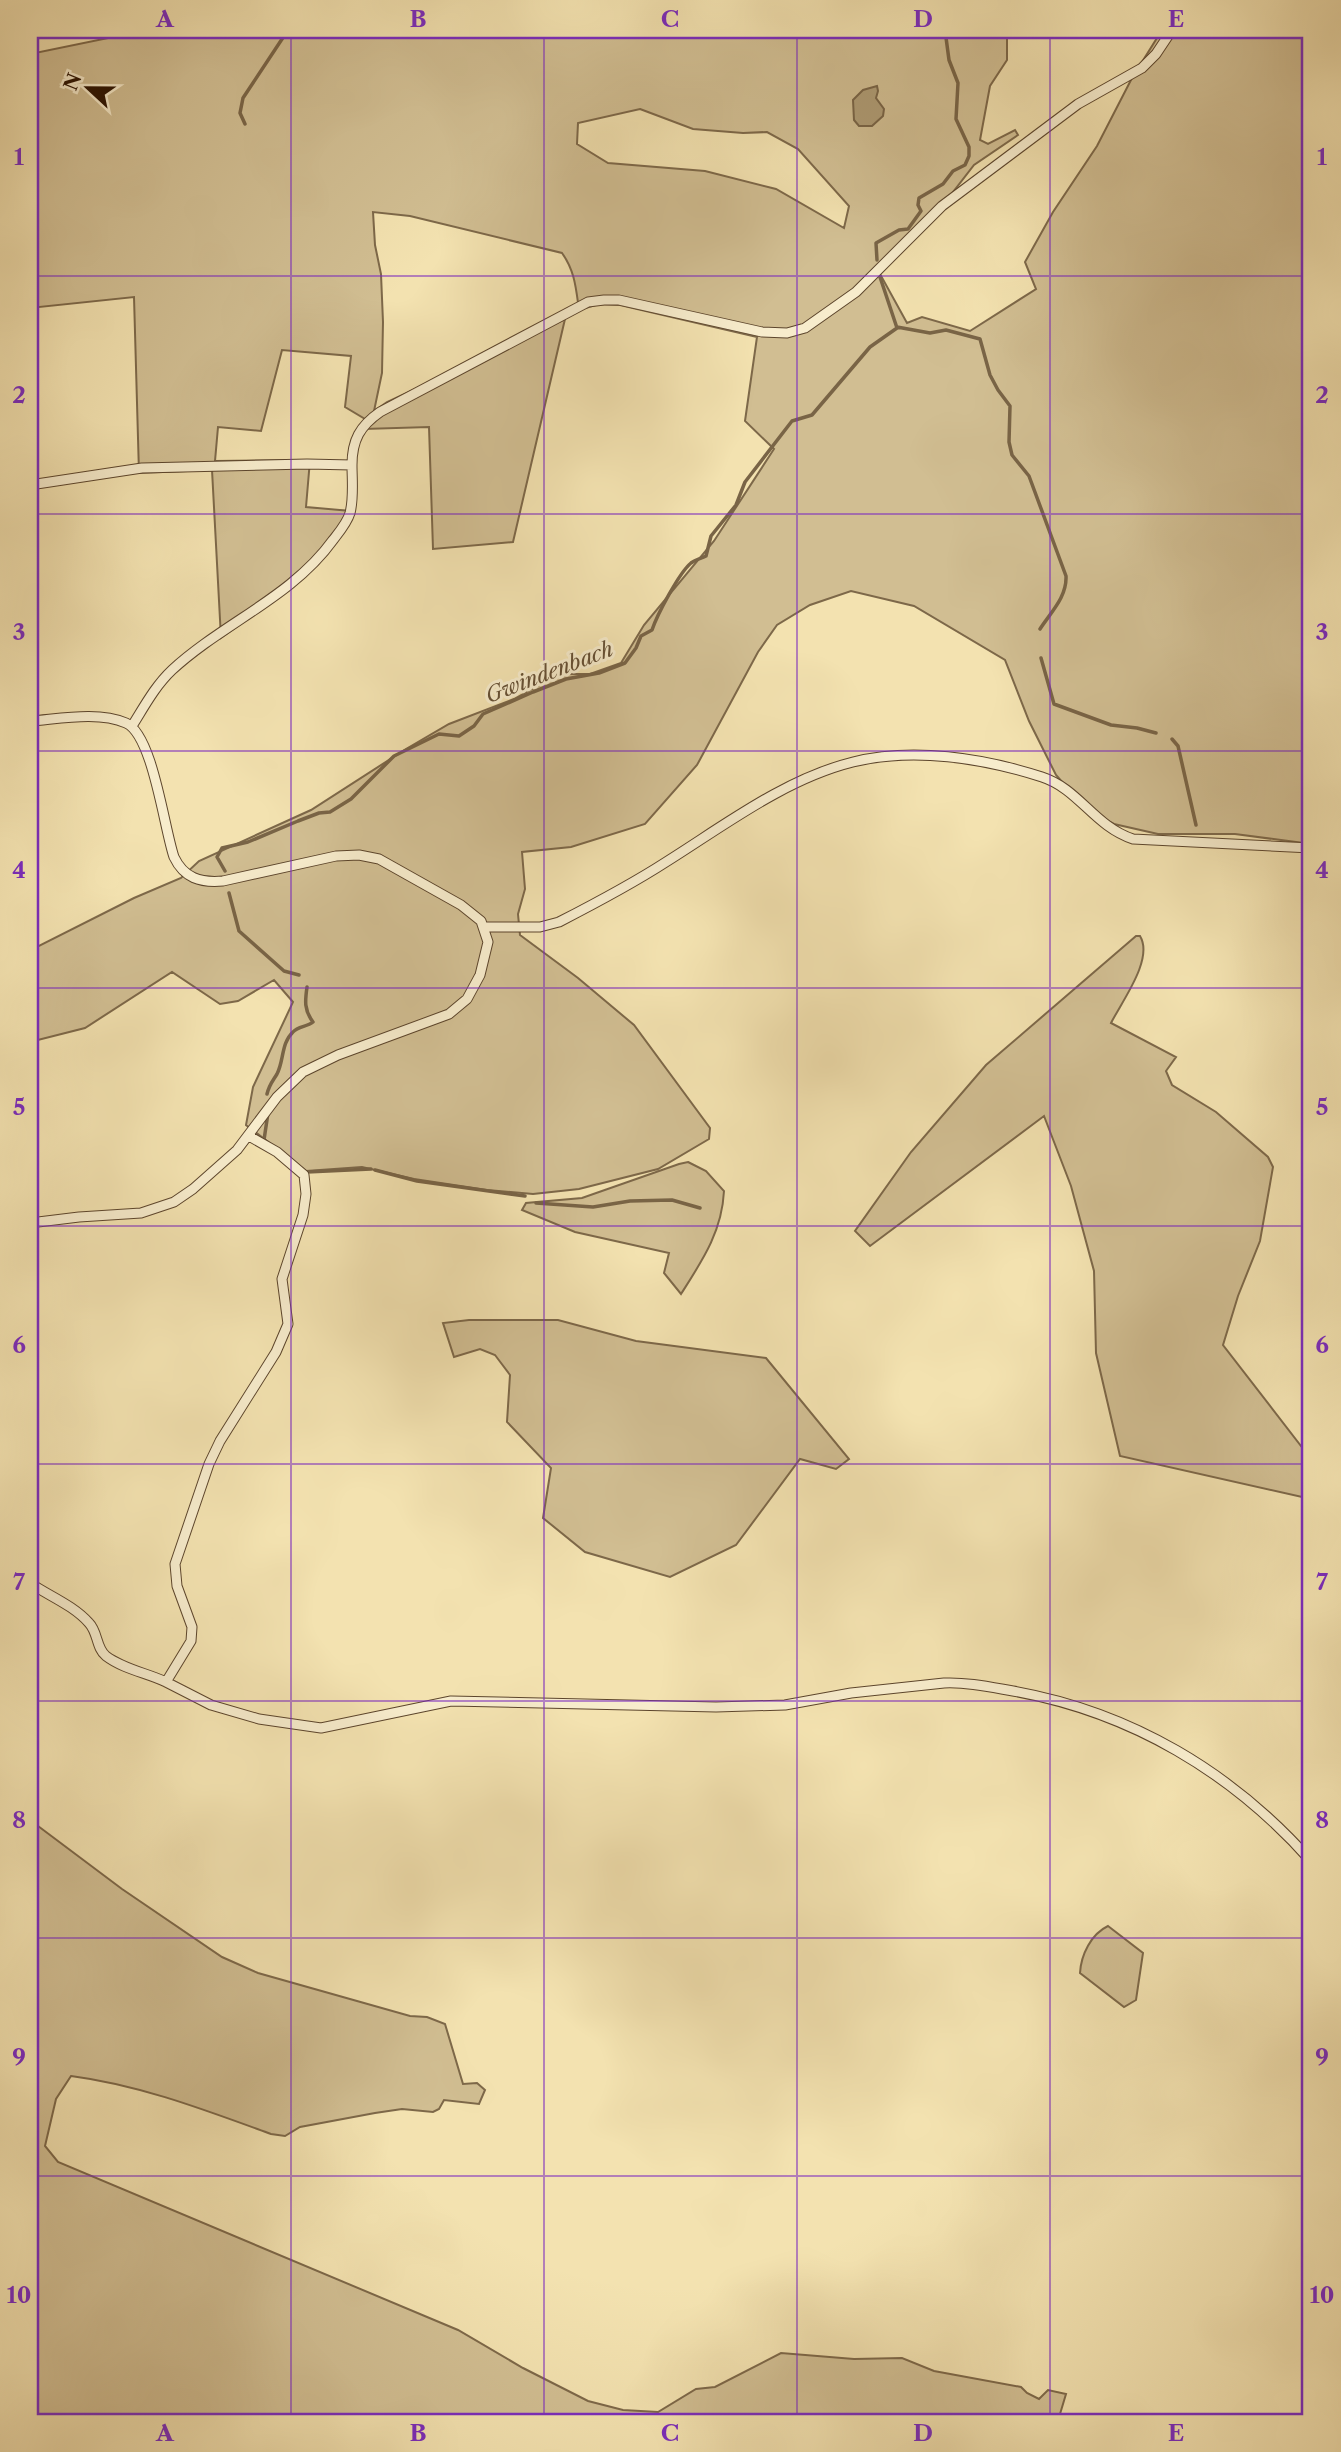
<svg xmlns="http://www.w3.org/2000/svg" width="1341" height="2452" viewBox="0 0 1341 2452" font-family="'Libre Caslon Text',serif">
  <rect width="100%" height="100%" fill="#f3e2b0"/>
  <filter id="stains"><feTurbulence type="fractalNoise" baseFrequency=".00286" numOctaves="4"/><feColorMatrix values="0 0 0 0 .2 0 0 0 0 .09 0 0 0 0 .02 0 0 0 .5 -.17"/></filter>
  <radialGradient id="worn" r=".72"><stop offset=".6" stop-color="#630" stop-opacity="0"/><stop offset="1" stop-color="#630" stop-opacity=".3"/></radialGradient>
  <!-- green -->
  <path fill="#d1be92" stroke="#7d6849" stroke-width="2" fill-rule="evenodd" d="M 147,30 L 1007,30 L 1007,60 L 990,86 L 980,140 L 988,144 L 1015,130 L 1018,135 L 974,165 L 946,201 L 880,274 L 907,323 L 922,317 L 970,331 L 1036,289 L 1025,262 L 1053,212 L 1097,146 L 1132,78 L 1162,30 L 1311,30 L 1311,844 L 1235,834 L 1158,834 L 1114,824 L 1087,810 L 1056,775 L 1029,721 L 1005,660 L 914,606 L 851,591 L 810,605 L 777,625 L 758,652 L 697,765 L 645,824 L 571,847 L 522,852 L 525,889 L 518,914 L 520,935 L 578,978 L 634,1025 L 710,1128 L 709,1139 L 658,1169 L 579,1189 L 533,1194 L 487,1190 L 414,1179 L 362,1167 L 306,1171 L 246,1125 L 253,1087 L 293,1002 L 274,980 L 238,1001 L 220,1004 L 172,972 L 85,1028 L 30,1042 L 30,944 L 37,947 L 134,898 L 181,878 L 199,861 L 311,810 L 406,749 L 449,724 L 514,699 L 559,674 L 590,674 L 621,663 L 644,625 L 714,541 L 774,449 L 745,421 L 757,337 L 620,305 L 599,304 L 579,310 C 576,289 575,271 562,253 L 410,216 L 373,212 L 375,245 L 381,274 L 383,322 L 382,373 L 374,411 L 387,402 L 565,319 L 513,542 L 433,549 L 429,427 L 364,429 L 365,419 L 345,407 L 351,356 L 282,350 L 261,431 L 218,427 L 215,461 L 310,460 L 306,507 L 351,511 L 346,524 L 280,596 L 221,638 L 212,470 L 139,473 L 134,297 L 30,308 L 30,54 ZM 640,109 L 693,129 L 743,133 L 767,132 L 798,149 L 849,206 L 844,228 L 776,189 L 705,171 L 608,163 L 577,144 L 578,123 Z
    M 1136,936 L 1140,936 C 1154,959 1122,1001 1111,1023 L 1176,1057 L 1166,1071 L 1172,1085 L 1216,1112 L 1268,1157 L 1273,1167 L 1260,1241 L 1238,1296 L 1223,1345 L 1311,1459 L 1311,1499 L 1120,1456 L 1096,1353 L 1094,1271 L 1071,1186 L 1044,1116 L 870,1246 L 855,1231 L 911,1152 L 986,1065 Z
    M 688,1162 L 706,1171 L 724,1191 C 722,1232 702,1261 681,1294 L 664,1273 L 669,1253 L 575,1232 L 522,1210 L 526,1203 L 582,1198 L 679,1164 Z
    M 469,1320 L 558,1320 L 636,1341 L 766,1358 L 849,1459 L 836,1469 L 800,1459 L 736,1545 L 670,1577 L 585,1552 L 543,1518 L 551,1468 L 507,1422 L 510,1375 L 495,1355 L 480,1349 L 454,1357 L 443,1323 Z
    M 30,1820 L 122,1889 L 222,1957 L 258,1973 L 410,2016 L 427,2017 L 445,2024 L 463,2084 L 477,2083 L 485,2090 L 479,2104 L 444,2100 L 439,2109 L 433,2112 L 402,2109 L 375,2113 L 300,2127 L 285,2136 L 271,2134 C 205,2110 140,2085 71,2076 L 56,2099 L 45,2146 L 58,2162 L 458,2330 L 523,2368 L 588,2401 L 623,2410 L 658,2412 L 696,2389 L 715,2387 L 781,2353 L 854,2359 L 902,2358 L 934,2371 L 1021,2387 L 1027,2393 L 1039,2399 L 1048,2390 L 1066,2394 L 1060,2414 L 1073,2422 L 30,2422 Z
    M 1108,1926 L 1143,1953 L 1136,2000 L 1124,2007 L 1080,1973 C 1081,1955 1091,1934 1108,1926 Z"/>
  <!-- water -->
  <path fill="#ae9b74" stroke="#796446" stroke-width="2" d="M 877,86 L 878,91 L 876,98 L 884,109 L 883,116 L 872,126 L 859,126 L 854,120 L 853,100 L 863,90 Z"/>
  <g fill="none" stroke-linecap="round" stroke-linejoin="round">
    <!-- stream -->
    <path stroke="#796446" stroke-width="3.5" d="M 245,124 L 240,113 L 243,98 L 288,30
      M 877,260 L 876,243 L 899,230 L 908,229 L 921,211 L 918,205 L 919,198 L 943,184 L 953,171 L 965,165 L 969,156 L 969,147 L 956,119 L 958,83 L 949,60 L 945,30
      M 897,327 L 930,333 L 946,330 L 980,339 L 990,375 L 998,390 L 1010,406 L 1009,442 L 1012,455 L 1029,476 L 1066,576 C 1067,597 1051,612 1040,629
      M 1041,658 L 1054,704 L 1111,725 L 1137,728 L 1156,733
      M 1172,739 L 1178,746 L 1196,825
      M 225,871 L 217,857 L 222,848 L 248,842 L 298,821 L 319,813 L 330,812 L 351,799 L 394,756 L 439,734 L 459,736 L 474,726 L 483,714 L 533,692 L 566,679 L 599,673 L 625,663 L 636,648 L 641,636 L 652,630 C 657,615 679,573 691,563 C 695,560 702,558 706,556 L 711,536 L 736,505 L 745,482 L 792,421 L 812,415 L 870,347 L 897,328 L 879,274
      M 229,893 L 239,931 L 284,971 L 299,975
      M 267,1094 C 269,1085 272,1082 277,1074 C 284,1061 281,1043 293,1032 C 298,1026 307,1027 313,1022 C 304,1010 305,1001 307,987
      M 267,1142 L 264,1140 L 268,1113
      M 375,1170 L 417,1181 L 525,1196
      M 307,1172 L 371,1169
      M 536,1203 L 593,1207 L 630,1201 L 672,1200 L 700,1208"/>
    <defs>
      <path id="minor" d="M 352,465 C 352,440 360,426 380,412 L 588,302 L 604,300 L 619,300 L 762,332 L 787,333 L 805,328 L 856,292 L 942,206 L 1078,104 L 1142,68 L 1156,54 L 1172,30
        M 30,485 L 142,468 L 307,464 L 352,465 C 352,480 354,498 350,513 C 347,523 340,531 333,540 C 292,597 223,623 172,670 C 155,686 144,707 132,726
        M 30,721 C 59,719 98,711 126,723 C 153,735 164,828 174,857 C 184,878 200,883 223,881 L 336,856 L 359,855 L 379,859 L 461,905 L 481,921 L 488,942 L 480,975 L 467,999 L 449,1014 L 338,1055 L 303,1072 L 277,1097 L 237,1150 L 193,1189 L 174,1202 L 141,1213 L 79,1217 L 30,1223
        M 485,927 L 540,927 L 559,922 C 596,903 632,884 666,862 C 725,825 785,779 853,762 C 913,747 983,758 1042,777 C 1079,789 1094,826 1133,839 L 1311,848
        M 249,1136 L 277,1152 L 304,1175 L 306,1194 L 303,1215 L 282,1279 L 288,1324 L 276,1352 L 220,1441 L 209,1464 L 175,1564 L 177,1586 L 192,1627 L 191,1641 L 166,1682 L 211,1705 L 259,1719 L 321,1728 L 451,1701 L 716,1707 L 785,1705 L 851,1693 L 944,1683 C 967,1682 990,1687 1013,1691 C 1131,1712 1232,1772 1311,1861
        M 30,1583 C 49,1596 73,1605 89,1623 C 98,1632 96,1648 106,1656 C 123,1669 147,1673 166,1682"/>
    </defs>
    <!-- minor casing -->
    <use href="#minor" stroke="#5c452c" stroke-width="11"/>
    <!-- minor -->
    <use href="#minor" stroke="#f7eccc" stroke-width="9"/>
  </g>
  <!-- grid -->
  <path fill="none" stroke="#7b2cbf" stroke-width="2" stroke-opacity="0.55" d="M 291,30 L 291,2422M 544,30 L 544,2422M 797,30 L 797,2422M 1050,30 L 1050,2422M 30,276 L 1311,276M 30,514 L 1311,514M 30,751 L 1311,751M 30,988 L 1311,988M 30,1226 L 1311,1226M 30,1464 L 1311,1464M 30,1701 L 1311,1701M 30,1938 L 1311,1938M 30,2176 L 1311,2176"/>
  <g text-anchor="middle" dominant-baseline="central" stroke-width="6" stroke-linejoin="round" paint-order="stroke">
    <!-- water labels -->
    <g font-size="21" font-style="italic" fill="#654f34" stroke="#f7eccc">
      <text transform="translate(549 672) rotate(-21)">Gwindenbach</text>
    </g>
  </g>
  <!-- margin -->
  <rect width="1341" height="2452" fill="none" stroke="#f3e2b0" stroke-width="77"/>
  <!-- north arrow -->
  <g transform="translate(88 88) rotate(292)" stroke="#f7eccc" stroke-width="5" paint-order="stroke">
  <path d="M0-5L12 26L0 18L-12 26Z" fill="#291100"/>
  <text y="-10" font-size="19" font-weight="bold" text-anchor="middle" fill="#291100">N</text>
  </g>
  <rect x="38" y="38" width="1264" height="2376" fill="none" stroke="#7b2cbf" stroke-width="2.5"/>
  <g font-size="23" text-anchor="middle" font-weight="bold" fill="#7b2cbf">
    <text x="165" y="27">A</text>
    <text x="418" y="27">B</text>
    <text x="670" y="27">C</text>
    <text x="923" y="27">D</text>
    <text x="1176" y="27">E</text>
    <text x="19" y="165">1</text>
    <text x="1322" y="165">1</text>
    <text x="19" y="403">2</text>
    <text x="1322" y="403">2</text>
    <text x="19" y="640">3</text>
    <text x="1322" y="640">3</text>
    <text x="19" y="878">4</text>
    <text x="1322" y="878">4</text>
    <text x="19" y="1115">5</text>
    <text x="1322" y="1115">5</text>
    <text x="19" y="1353">6</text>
    <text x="1322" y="1353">6</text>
    <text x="19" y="1590">7</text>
    <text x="1322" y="1590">7</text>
    <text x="19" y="1828">8</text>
    <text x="1322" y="1828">8</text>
    <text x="19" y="2065">9</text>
    <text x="1322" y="2065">9</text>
    <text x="19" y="2303">10</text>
    <text x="1322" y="2303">10</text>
    <text x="165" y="2441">A</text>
    <text x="418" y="2441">B</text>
    <text x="670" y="2441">C</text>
    <text x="923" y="2441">D</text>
    <text x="1176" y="2441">E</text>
  </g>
  <rect width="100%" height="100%" filter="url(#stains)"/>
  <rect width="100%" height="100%" fill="url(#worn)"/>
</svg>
